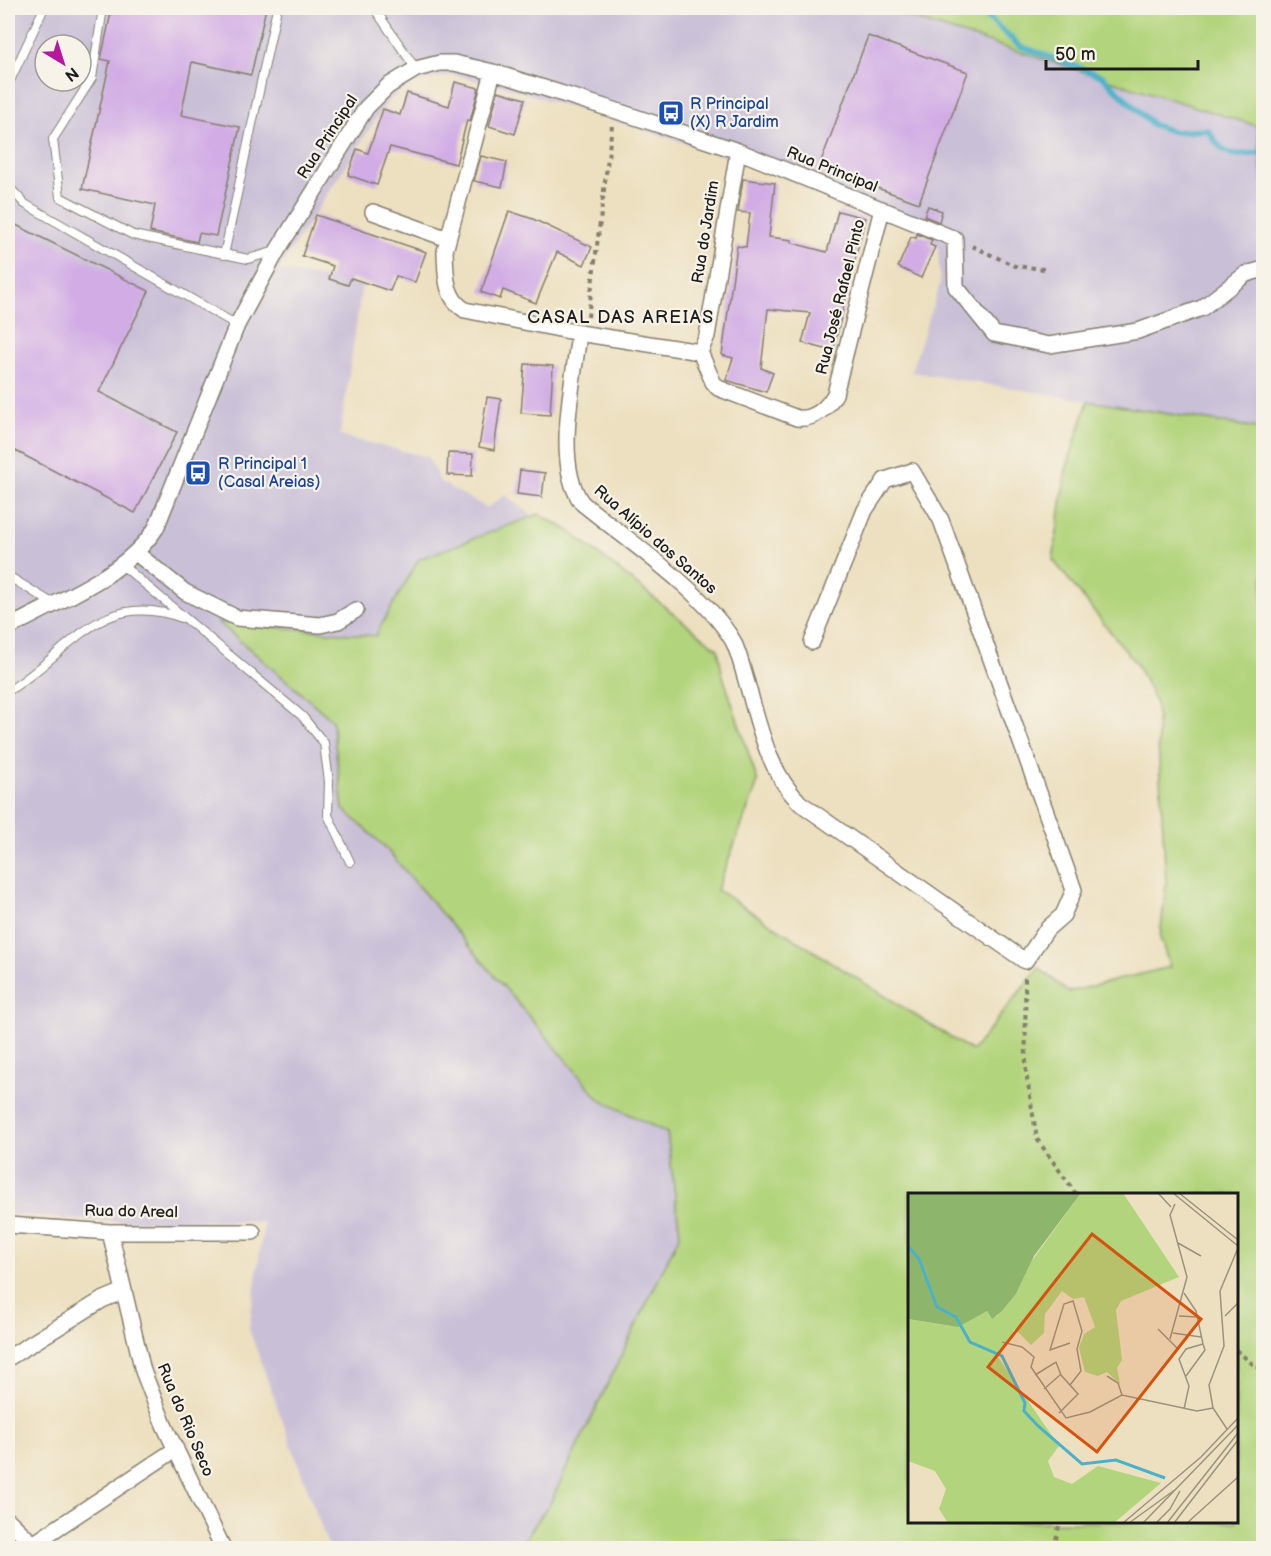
<svg xmlns="http://www.w3.org/2000/svg" width="1271" height="1556" viewBox="0 0 1271 1556" font-family="'Balsamiq Sans',sans-serif">
  <rect width="100%" height="100%" fill="#f7f3e8"/>
  <filter id="ink" filterUnits="userSpaceOnUse"><feTurbulence type="fractalNoise" baseFrequency=".0167" numOctaves="2"/><feDisplacementMap in="SourceGraphic" scale="12" xChannelSelector="R" yChannelSelector="G"/><feConvolveMatrix kernelMatrix="1 2 1 2 8 2 1 2 1" color-interpolation-filters="sRGB"/></filter>
  <filter id="wash" filterUnits="userSpaceOnUse"><feTurbulence type="fractalNoise" baseFrequency=".008" numOctaves="4" result="noise"/><feDisplacementMap in="SourceGraphic" scale="24" xChannelSelector="R" yChannelSelector="G"/><feGaussianBlur stdDeviation="1.35" result="paint"/><feColorMatrix in="noise" values="0 0 0 0 0 0 0 0 0 0 0 0 0 0 0 0 0 1.4 0 .05"/><feComposite in="paint" operator="in"/></filter>
  <g filter="url(#wash)">
    <rect width="100%" height="100%" fill="#ede0c0"/>
    <!-- industrial -->
    <path fill="#c9bfd7" fill-rule="evenodd" d="M 8,8 L 879,8 L 1257,126 L 1264,183 L 1263,429 L 911,372 L 940,284 L 938,247 L 926,234 L 870,210 L 705,149 L 505,87 L 453,75 L 420,81 L 403,89 L 387,102 L 278,270 L 362,285 L 340,436 L 428,457 L 440,482 L 487,508 L 505,495 L 533,516 L 419,559 L 375,636 L 219,622 L 332,720 L 343,809 L 384,846 L 600,1100 L 667,1133 L 680,1234 L 551,1501 L 519,1548 L 329,1548 L 249,1329 L 264,1222 L 98,1221 L 8,1214 ZM 45,45 L 81,45 L 81,81 L 45,81 Z"/>
    <!-- green -->
    <path fill="#b2d47c" stroke="#67784c" stroke-width="1.5" fill-rule="evenodd" d="M 879,8 L 1263,8 L 1263,183 L 1257,126 Z
      M 1088,401 L 1263,429 L 1263,1548 L 519,1548 L 551,1501 L 680,1234 L 667,1133 L 600,1100 L 384,846 L 343,809 L 332,720 L 218,622 L 375,636 L 419,559 L 539,514 L 568,530 L 718,649 L 722,673 L 758,782 L 717,890 L 972,1051 L 1039,968 L 1068,992 L 1170,967 L 1160,938 L 1166,884 L 1156,704 L 1137,665 L 1053,560 L 1066,470 ZM 910,1194 L 1236,1194 L 1236,1522 L 910,1522 Z"/>
    <g fill="none" stroke-linecap="round" stroke-linejoin="round">
      <!-- stream -->
      <path stroke="#4bb1ca" stroke-width="6" d="M 977,8 L 1020,46 L 1102,76 L 1153,125 L 1175,132 L 1208,130 C 1225,159 1232,156 1264,152"/>
    </g>
    <g id="blocks">
      <!-- building -->
      <path fill="#d2ade5" d="M 112,8 L 266,8 L 251,75 L 192,62 L 181,115 L 240,127 L 216,236 L 199,233 L 197,242 L 150,232 L 155,205 L 82,189 L 110,61 L 101,59 Z
        M 868,36 L 968,72 L 919,203 L 819,167 Z
        M 455,82 L 479,88 L 470,121 L 467,120 L 456,164 L 390,147 L 377,185 L 348,175 L 357,149 L 368,153 L 383,109 L 400,115 L 407,93 L 449,106 Z
        M 498,91 L 525,99 L 515,134 L 489,126 Z
        M 481,156 L 507,162 L 502,187 L 474,181 Z
        M 743,179 L 775,183 L 769,237 L 792,240 L 792,243 L 827,252 L 838,211 L 865,218 L 833,351 L 802,343 L 810,313 L 768,309 L 761,368 L 773,373 L 766,392 L 726,380 L 733,358 L 722,355 L 737,246 L 746,247 L 750,213 L 738,212 Z
        M 928,206 L 942,211 L 939,222 L 924,216 Z
        M 509,211 L 533,219 L 592,247 L 584,265 L 557,252 L 536,303 L 503,290 L 500,299 L 481,292 Z
        M 316,215 L 426,252 L 415,282 L 396,276 L 390,291 L 351,278 L 348,285 L 329,279 L 333,266 L 302,256 Z
        M 8,221 L 149,291 L 99,392 L 177,432 L 135,513 L 8,447 Z
        M 917,234 L 932,240 L 930,245 L 935,247 L 921,278 L 898,267 L 911,237 L 916,238 Z
        M 525,364 L 553,366 L 550,415 L 521,413 Z
        M 487,397 L 501,399 L 494,450 L 479,447 Z
        M 448,453 L 473,454 L 472,476 L 447,475 Z
        M 520,470 L 545,473 L 542,497 L 517,494 Z"/>
    </g>
  </g>
  <g filter="url(#ink)">
    <use href="#blocks" fill-opacity="0" stroke="#847e6e" stroke-width="1.5"/>
    <g fill="none" stroke-linecap="round" stroke-linejoin="round">
      <defs>
        <path id="lane" d="M 103,8 L 92,78 L 53,139 L 60,197 L 133,235 L 248,259 L 276,251
          M 374,8 L 416,69
          M 8,85 L 44,8
          M 8,186 L 25,204 L 237,325
          M 224,255 L 277,8
          M 122,565 L 302,716 L 324,743 L 329,782 L 328,815 L 350,862
          M 8,576 L 52,603
          M 8,691 C 70,654 98,588 182,618"/>
        <path id="street" d="M 493,72 L 445,251 C 446,273 444,297 465,310 L 579,333 L 700,352
          M 373,212 L 448,239
          M 579,333 C 574,381 553,464 582,503 C 627,540 705,592 733,641 C 739,653 742,667 746,680 C 759,724 767,770 800,803 L 1025,961 L 1047,929 L 1063,915 L 1074,890 L 941,520 L 912,471 L 885,480 L 865,510 L 812,642
          M 700,352 L 713,382 L 718,388 L 797,418 C 814,420 827,408 835,394 L 882,209
          M 700,352 L 707,336 L 738,151
          M 136,553 L 185,592 L 237,618 L 320,625 L 338,621 L 356,610
          M 8,628 C 58,600 124,577 156,528 L 237,325 L 277,251 L 366,108 L 388,86 L 416,69 L 440,63 L 454,63 L 493,72 L 614,110 L 738,151 L 955,239 L 956,287 L 994,334 L 1049,345 L 1138,331 L 1202,308 L 1246,274 L 1264,269
          M 8,1225 L 110,1232 L 253,1232
          M 110,1232 L 143,1371 L 164,1425 L 223,1548
          M 8,1358 L 102,1300 L 124,1291
          M 8,1520 L 37,1548
          M 33,1544 L 176,1449"/>
      </defs>
      <!-- lane casing -->
      <use href="#lane" stroke="#847e6e" stroke-width="10"/>
      <!-- street casing -->
      <use href="#street" stroke="#847e6e" stroke-width="18"/>
      <!-- path -->
      <path stroke="#847e6e" stroke-width="4" stroke-dasharray="4.5 4.5" stroke-linecap="butt" d="M 972,246 L 1015,266 L 1044,269
        M 588,317 L 612,126
        M 1025,978 L 1026,1072 L 1037,1139 L 1076,1194
        M 1236,1350 L 1256,1367 L 1264,1368
        M 1054,1548 L 1060,1522"/>
      <!-- lane -->
      <use href="#lane" stroke="#fff" stroke-width="8"/>
      <!-- street -->
      <use href="#street" stroke="#fff" stroke-width="15"/>
    </g>
  </g>
  <!-- icons -->
  <defs>
    <symbol id="bus-square" viewBox="-11 -11 22 22"><rect x="-9" y="-9" width="18" height="18" rx="4" fill="#1a4fb4" stroke="#f7f3e8"/><path d="M-5-6H5V4H4V6H2V4H-2V6H-4V4H-5ZM-3.5-4V0h7V-4ZM-3.5 1.2v1.5H-2V1.2ZM2 1.2v1.5H3.5V1.2Z" fill="#fff"/></symbol>
  </defs>
  <g fill-rule="evenodd">
    <use href="#bus-square" x="656" y="98" width="30" height="30"/>
    <use href="#bus-square" x="183" y="458" width="30" height="30"/>
  </g>
  <g text-anchor="middle" dominant-baseline="central" stroke-width="4.5" stroke-linejoin="round" paint-order="stroke">
    <!-- transit labels -->
    <g font-size="16" fill="#164399" stroke="#f7f3e8" text-anchor="start">
      <text x="690" y="104">R Principal<tspan x="690" dy="18">(X) R Jardim</tspan></text>
      <text x="218" y="464">R Principal 1<tspan x="218" dy="18">(Casal Areias)</tspan></text>
    </g>
    <!-- street labels -->
    <g font-size="16" fill="#1c1c1c" stroke="#f7f3e8">
      <text transform="translate(328 137) rotate(-57)">Rua Principal</text>
      <text transform="translate(832 170) rotate(22)">Rua Principal</text>
      <text transform="translate(706 232) rotate(-81)">Rua do Jardim</text>
      <text transform="translate(841 297) rotate(-76)">Rua José Rafael Pinto</text>
      <text transform="translate(655 540) rotate(41)">Rua Alípio dos Santos</text>
      <text transform="translate(131 1212) rotate(1)">Rua do Areal</text>
      <text transform="translate(185 1420) rotate(67)">Rua do Rio Seco</text>
    </g>
    <!-- neighbourhood labels -->
    <g font-size="18" letter-spacing="1.5" fill="#1c1c1c" stroke="#f7f3e8">
      <text x="621" y="317">CASAL DAS AREIAS</text>
    </g>
  </g>
  <!-- overview -->
  <g transform="translate(908 1193)">
    <rect width="330" height="330" fill="#ede0c0"/>
    <path d="M 173,0 L 215,0 L 271,84 L 213,108 L 208,117 L 214,167 L 209,175 L 212,191 L 199,179 L 190,183 L 177,179 L 171,155 L 176,141 L 187,134 L 176,104 L 165,106 L 154,98 L 137,121 L 136,140 L 123,152 L 107,136 L 90,164 L 151,253 L 140,268 L 146,284 L 164,291 L 190,273 L 253,290 L 206,330 L 40,330 L 31,316 L 38,296 L 27,278 L 0,268 L 0,126 L 43,133 L 79,118 L 83,125 L 89,123 L 108,101 L 123,69 Z" fill="#b2d47c"/>
    <path d="M 0,0 L 173,0 L 126,63 L 108,101 L 93,119 L 84,126 L 79,118 L 50,134 L 0,126 Z" fill="#8db66c"/>
    <path fill="none" stroke="#4bb1ca" stroke-width="3" d="M 0,53 L 11,66 L 29,114 L 48,124 L 62,149 L 94,163 L 117,210 L 116,218 L 130,233 L 174,271 L 208,267 L 257,285"/>
    <path fill="none" stroke="#99927e" stroke-width="1.5" d="M 250,0 L 263,14M 265,0 L 330,53M 271,0 L 330,47M 270,50 L 293,63M 271,123 L 289,124M 317,123 L 330,110M 250,136 L 270,156M 265,140 L 293,144M 262,146 L 279,84 L 262,22 L 267,11M 94,149 L 114,154 L 126,164 L 123,174 L 158,225 L 182,219 L 214,202 L 289,218 L 305,215M 127,182 L 148,169 L 153,182 L 170,201 L 151,220M 199,183 L 210,190 L 214,202M 278,183 L 297,157 L 295,151M 162,192 L 173,178 L 169,156 L 174,138 L 165,108 L 156,111 L 142,157 L 162,150M 136,196 L 152,182M 276,216 L 281,193 L 271,166 L 278,156 L 295,151 L 288,118 L 276,100M 319,236 L 305,215 L 301,192 L 316,153 L 312,98 L 330,55M 215,330 L 293,264 L 330,225M 221,330 L 268,296M 235,330 L 330,232M 248,330 L 262,316 L 272,298M 259,330 L 330,240M 266,330 L 330,247M 279,330 L 330,284"/>
    <path fill="#d4530e" fill-opacity="0.15" stroke="#d4530e" stroke-width="3" d="M 184,41 L 293,126 L 189,259 L 80,174 Z"/>
    <rect width="330" height="330" fill="none" stroke="#1c1c1c" stroke-width="3"/>
  </g>
  <!-- margin -->
  <rect width="1271" height="1556" fill="none" stroke="#f7f3e8" stroke-width="30"/>
  <!-- north arrow -->
  <g transform="translate(63 63) rotate(142)"><circle r="28" fill="#f7f3e8" stroke="#9f9d96" stroke-width="1.5"/>
  <path d="M0-4.5L10 22L0 15L-10 22Z" fill="#b5179e"/>
  <text y="-9" font-size="16" font-weight="bold" text-anchor="middle" fill="#1c1c1c">N</text>
  </g>
  <!-- scale -->
  <path d="M1046 60v9h152v-9" fill="none" stroke="#1c1c1c" stroke-width="3"/>
  <text x="1055" y="60" font-size="18" fill="#1c1c1c" stroke="#f7f3e8" stroke-width="4.5" paint-order="stroke">50 m</text>
</svg>
